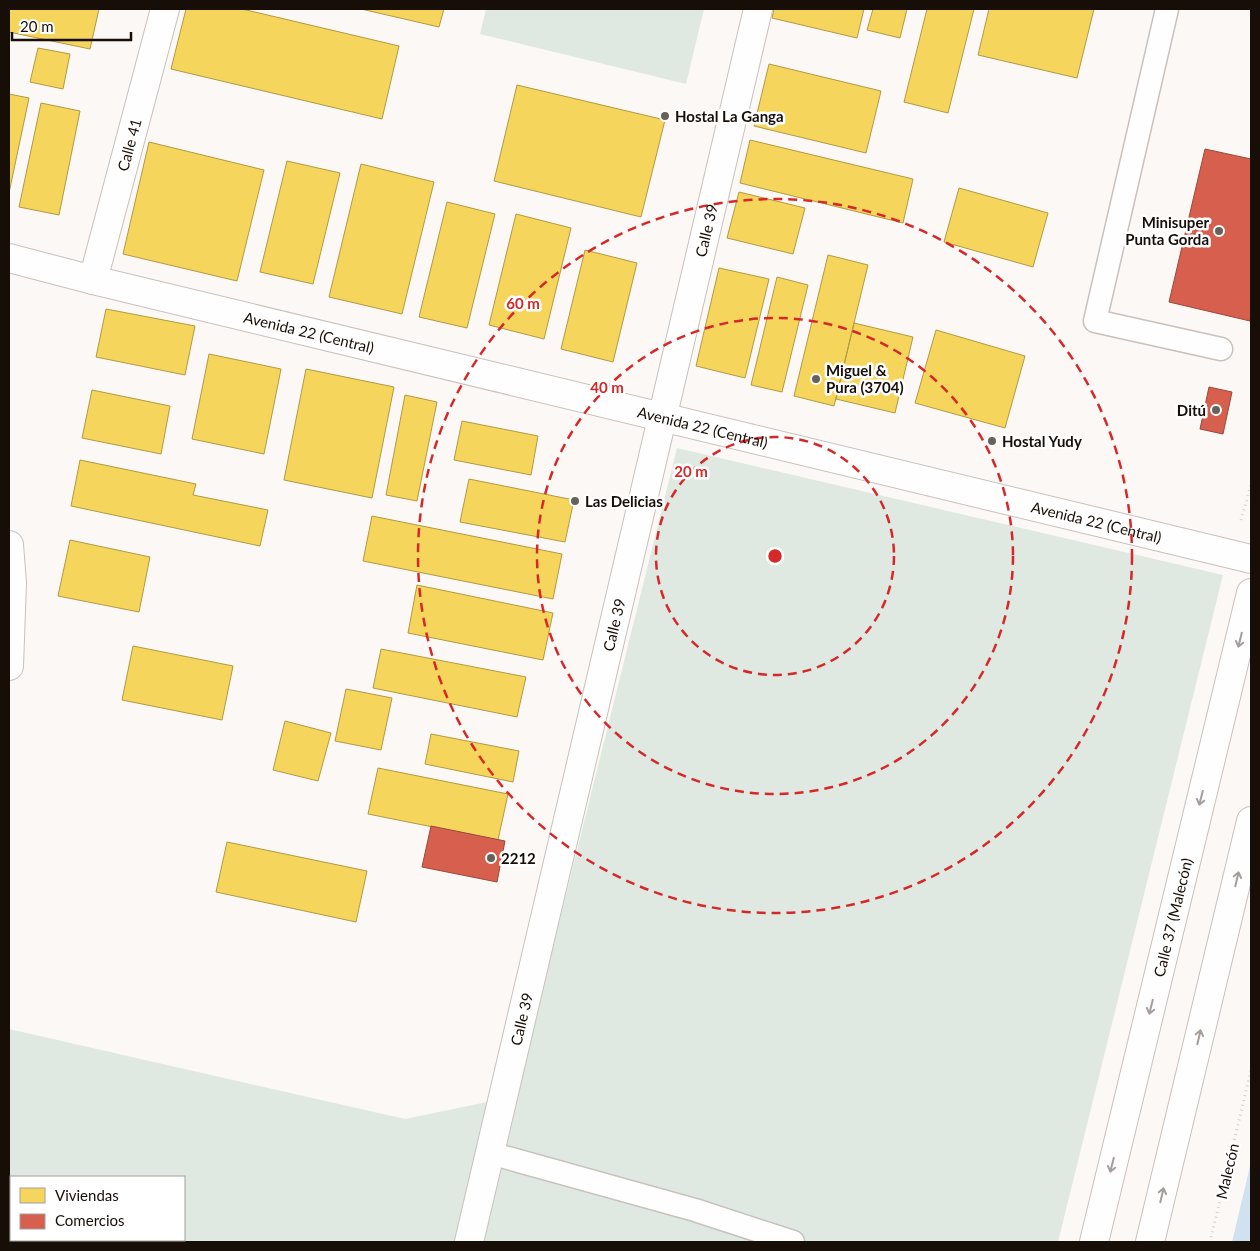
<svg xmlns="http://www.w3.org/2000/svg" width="1260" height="1251" viewBox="0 0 1260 1251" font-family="Lato,sans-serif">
  <rect width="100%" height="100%" fill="#fcf8f6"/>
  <!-- green -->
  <path fill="#dfe9e2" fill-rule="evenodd" d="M 486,9 L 704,9 L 686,84 L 480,34 Z
    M 677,448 L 1223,575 L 1058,1242 L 9,1242 L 9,1029 L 405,1119 L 516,1096 ZM 11,1177 L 184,1177 L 184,1240 L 11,1240 Z"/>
  <!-- water -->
  <path fill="#d0e2f0" d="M 1251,1162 L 1251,1242 L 1232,1242 Z"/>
  <!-- homes -->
  <path fill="#f6d55c" stroke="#b39943" d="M 9,9 L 99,9 L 90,49 L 9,32 Z
    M 186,9 L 242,9 L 399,46 L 382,119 L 171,69 Z
    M 361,9 L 444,9 L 439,27 Z
    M 774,9 L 864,9 L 857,38 L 772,18 Z
    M 873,9 L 907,9 L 900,38 L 867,30 Z
    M 927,9 L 974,9 L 948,113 L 904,102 Z
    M 989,9 L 1094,9 L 1077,78 L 978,55 Z
    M 38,48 L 70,54 L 63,89 L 30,82 Z
    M 769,64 L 881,91 L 866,153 L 754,126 Z
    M 517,85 L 665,120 L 641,217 L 494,181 Z
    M 9,94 L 29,98 L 9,193 Z
    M 41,103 L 80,111 L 59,215 L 19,207 Z
    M 750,140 L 913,179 L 903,223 L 740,183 Z
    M 149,142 L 264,170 L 237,281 L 123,254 Z
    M 287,161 L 340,173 L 313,284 L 260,272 Z
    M 361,164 L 434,182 L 402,314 L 329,297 Z
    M 959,188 L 1048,213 L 1033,267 L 944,242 Z
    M 739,192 L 805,208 L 793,254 L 727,238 Z
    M 447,202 L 495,214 L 467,328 L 419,317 Z
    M 516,214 L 571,228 L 544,339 L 489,325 Z
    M 585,250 L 637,263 L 613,362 L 561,349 Z
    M 828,255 L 868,265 L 834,406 L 794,396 Z
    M 719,268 L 769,279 L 745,378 L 696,366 Z
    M 777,277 L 808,285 L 782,392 L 751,385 Z
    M 106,309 L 195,326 L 185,375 L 96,357 Z
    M 854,323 L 913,337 L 895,413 L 836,399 Z
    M 936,330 L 1025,356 L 1005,428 L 915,403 Z
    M 209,354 L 281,369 L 264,454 L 192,439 Z
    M 306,369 L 394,387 L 372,498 L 284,480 Z
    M 92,390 L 170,406 L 161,454 L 82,438 Z
    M 405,395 L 437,402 L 417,501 L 386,495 Z
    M 462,421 L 538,436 L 531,475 L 454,460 Z
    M 80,460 L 196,484 L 193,495 L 268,510 L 260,546 L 71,506 Z
    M 469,479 L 574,500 L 565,542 L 460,522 Z
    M 372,516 L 562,554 L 553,599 L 363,561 Z
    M 70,540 L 150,557 L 139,612 L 58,596 Z
    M 417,585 L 553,613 L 543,660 L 408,633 Z
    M 133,646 L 233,666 L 222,720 L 122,700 Z
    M 381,649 L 526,677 L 517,717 L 373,688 Z
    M 346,689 L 392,698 L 381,750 L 335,741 Z
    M 285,721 L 331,733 L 318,781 L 273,770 Z
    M 431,734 L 519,751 L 513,782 L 425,764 Z
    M 378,768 L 508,794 L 498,840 L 368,814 Z
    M 227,842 L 367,871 L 356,922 L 216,892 Z"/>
  <!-- shops -->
  <path fill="#d6604d" stroke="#9d4738" d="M 1205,149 L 1251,159 L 1251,313 L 1250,321 L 1169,302 Z
    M 1209,387 L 1232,392 L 1223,434 L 1200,429 Z
    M 431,826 L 505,841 L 497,882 L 422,867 Z"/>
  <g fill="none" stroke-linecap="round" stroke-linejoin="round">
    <defs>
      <path id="lane" d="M 1167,9 L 1095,321 L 1221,349
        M 490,1153 L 695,1210 L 793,1242"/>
      <g id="street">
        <path id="s1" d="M 9,258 L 93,280 L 1251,559"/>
        <path id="s2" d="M 93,280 L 165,9"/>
        <path d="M 9,545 L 12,583 L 9,666"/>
        <path id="s3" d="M 469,1242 L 758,9"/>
      </g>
      <g id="primary">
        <path id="s4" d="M 1094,1242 L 1251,593"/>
        <path d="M 1150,1242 L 1251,821"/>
      </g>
    </defs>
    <!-- lane casing -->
    <use href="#lane" stroke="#c8c1bd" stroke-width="25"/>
    <!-- street casing -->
    <use href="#street" stroke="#c8c1bd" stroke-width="30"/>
    <!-- primary casing -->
    <use href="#primary" stroke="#c8c1bd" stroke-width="30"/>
    <!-- path -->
    <path stroke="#d2d1d0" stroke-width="3" stroke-dasharray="1 4" stroke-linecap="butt" d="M 1241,520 L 1251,485
      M 1210,1242 L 1251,1070"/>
    <!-- lane -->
    <use href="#lane" stroke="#fffefe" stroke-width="22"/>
    <!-- street -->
    <use href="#street" stroke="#fffefe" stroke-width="28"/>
    <!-- primary -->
    <use href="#primary" stroke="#fffefe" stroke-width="28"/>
  </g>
  <!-- one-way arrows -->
  <defs><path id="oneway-shaft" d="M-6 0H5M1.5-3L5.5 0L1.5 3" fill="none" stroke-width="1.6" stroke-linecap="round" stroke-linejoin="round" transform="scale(1.25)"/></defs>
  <g stroke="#a39e9c">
    <use href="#oneway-shaft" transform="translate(1240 640) rotate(104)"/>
    <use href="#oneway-shaft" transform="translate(1201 798) rotate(104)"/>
    <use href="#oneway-shaft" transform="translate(1237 879) rotate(-77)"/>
    <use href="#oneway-shaft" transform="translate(1151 1007) rotate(104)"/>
    <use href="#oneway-shaft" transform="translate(1199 1037) rotate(-77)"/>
    <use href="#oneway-shaft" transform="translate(1112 1165) rotate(104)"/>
    <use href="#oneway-shaft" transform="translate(1162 1195) rotate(-77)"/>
  </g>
  <!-- distance rings -->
  <g fill="none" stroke="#d62828" stroke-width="2.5" stroke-dasharray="9 6">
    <circle cx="775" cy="556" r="119"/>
    <circle cx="775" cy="556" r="238"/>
    <circle cx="775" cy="556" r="357"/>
  </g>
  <!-- markers -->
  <g fill="#68605b" stroke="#fff" stroke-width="2">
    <circle cx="665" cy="116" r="5"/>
    <circle cx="1219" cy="231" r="5"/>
    <circle cx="816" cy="379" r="5"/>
    <circle cx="1216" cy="410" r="5"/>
    <circle cx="992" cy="441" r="5"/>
    <circle cx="575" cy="501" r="5"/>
    <circle cx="491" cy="858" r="5"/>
  </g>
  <g text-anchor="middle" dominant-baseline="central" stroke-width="5" stroke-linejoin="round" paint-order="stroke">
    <!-- poi labels -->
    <g font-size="15" font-weight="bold" fill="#180e08" stroke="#fff" text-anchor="start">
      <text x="675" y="116">Hostal La Ganga</text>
      <text x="1209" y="222" text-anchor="end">Minisuper<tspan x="1209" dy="17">Punta Gorda</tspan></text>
      <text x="826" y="370">Miguel &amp;<tspan x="826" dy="17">Pura (3704)</tspan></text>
      <text x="1206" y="410" text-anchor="end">Ditú</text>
      <text x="1002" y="441">Hostal Yudy</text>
      <text x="585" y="501">Las Delicias</text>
      <text x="501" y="858">2212</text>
    </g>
    <!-- street labels -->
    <g font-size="15" fill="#180e08" stroke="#fff">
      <text stroke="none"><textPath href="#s2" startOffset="140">Calle 41</textPath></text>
      <text stroke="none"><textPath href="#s3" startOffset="1039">Calle 39</textPath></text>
      <text stroke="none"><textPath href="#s1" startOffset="309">Avenida 22 (Central)</textPath></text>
      <text stroke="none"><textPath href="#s1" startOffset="714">Avenida 22 (Central)</textPath></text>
      <text stroke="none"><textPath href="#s1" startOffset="1119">Avenida 22 (Central)</textPath></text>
      <text stroke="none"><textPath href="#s3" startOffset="634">Calle 39</textPath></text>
      <text stroke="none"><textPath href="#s4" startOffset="334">Calle 37 (Malecón)</textPath></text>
      <text stroke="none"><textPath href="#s3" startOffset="229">Calle 39</textPath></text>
      <text transform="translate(1227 1171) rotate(-77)">Malecón</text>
    </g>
  </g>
  <circle cx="775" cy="556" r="8" fill="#d62828" stroke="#fff" stroke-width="2.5"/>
  <g font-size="15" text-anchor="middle" font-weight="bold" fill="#d62828" stroke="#fff" stroke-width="5" stroke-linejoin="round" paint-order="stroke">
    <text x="523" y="309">60 m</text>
    <text x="607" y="393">40 m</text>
    <text x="691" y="477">20 m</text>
  </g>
  <!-- border -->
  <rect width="1260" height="1251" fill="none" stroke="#180e08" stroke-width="20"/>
  <!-- legend -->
  <rect x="10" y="1176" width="175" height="65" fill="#ffffff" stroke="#a39f9c"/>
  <rect x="20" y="1188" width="25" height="15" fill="#f6d55c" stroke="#a39f9c"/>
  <text x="55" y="1201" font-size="15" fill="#180e08">Viviendas</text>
  <rect x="20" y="1214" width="25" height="15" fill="#d6604d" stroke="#a39f9c"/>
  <text x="55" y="1226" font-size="15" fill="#180e08">Comercios</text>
  <!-- scale -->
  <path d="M12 32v8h119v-8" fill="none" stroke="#180e08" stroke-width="2.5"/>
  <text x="20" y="32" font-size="15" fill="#180e08" stroke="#ffffff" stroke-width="4" paint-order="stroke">20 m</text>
</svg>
